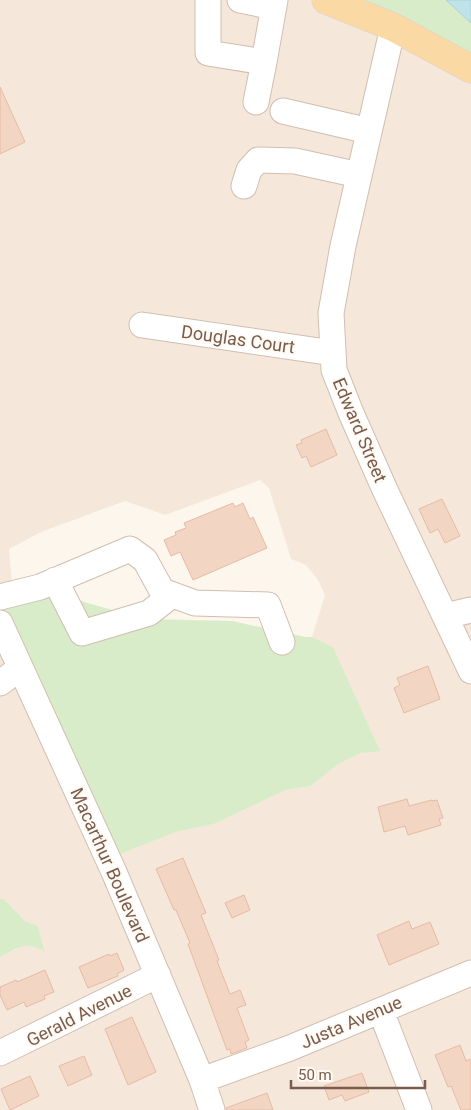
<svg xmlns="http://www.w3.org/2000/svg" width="471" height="1110" viewBox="0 0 471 1110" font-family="Roboto,sans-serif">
  <rect width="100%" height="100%" fill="#fdf6ec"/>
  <!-- residential -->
  <path fill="#f5e8da" d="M 0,0 L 325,0 L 471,72 L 471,1110 L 0,1110 L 0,957 L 22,946 L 33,944 L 45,951 L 38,926 L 25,921 L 4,899 L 0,899 L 0,626 L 108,859 L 176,832 L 214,824 L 286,790 L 311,786 L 337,765 L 361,753 L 333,647 L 312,637 L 325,595 L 318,580 L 306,565 L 291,559 L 269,488 L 260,480 L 165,515 L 125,501 L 41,532 L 9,549 L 13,597 L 0,601 Z"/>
  <!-- green -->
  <path fill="#d8ecc9" d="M 325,0 L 446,0 L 471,23 L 471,72 Z
    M 63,596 L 144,619 L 232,621 L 306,637 L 312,637 L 333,647 L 380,751 L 361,753 L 337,765 L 311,786 L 286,790 L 214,824 L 176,832 L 108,859 L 0,626 L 0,601 L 13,597 Z
    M 0,899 L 4,899 L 25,921 L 38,926 L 45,952 C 25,940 20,947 0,957 Z"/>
  <!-- water -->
  <path fill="#bfe3e8" stroke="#a5d3da" d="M 446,0 L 471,0 L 471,23 Z"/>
  <!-- building -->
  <path fill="#f3d5c3" stroke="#e6bba3" d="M 0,87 L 25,142 L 0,154 Z
    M 326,429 L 337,455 L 311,467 L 306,456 L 302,458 L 296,445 L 302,443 L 301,440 Z
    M 442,499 L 460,536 L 445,543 L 438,529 L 430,533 L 419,509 Z
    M 233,503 L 235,507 L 243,503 L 250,519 L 253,517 L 267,548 L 193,580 L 180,552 L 171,556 L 164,540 L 176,535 L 175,532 L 186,528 L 184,523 Z
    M 428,666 L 440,699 L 404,713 L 394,688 L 400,685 L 397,678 Z
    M 407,799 L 409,806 L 432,800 L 432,801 L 437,800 L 443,818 L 439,819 L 441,825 L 408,835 L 405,826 L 384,832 L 378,807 Z
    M 183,858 L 206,913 L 201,915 L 219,960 L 217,961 L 230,994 L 240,990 L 246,1005 L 237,1008 L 249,1040 L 245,1042 L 247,1048 L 231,1054 L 230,1049 L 227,1050 L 217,1023 L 188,944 L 190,943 L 176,910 L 174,910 L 156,869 Z
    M 244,895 L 250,910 L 232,918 L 225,903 Z
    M 409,921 L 412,929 L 430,922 L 439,944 L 389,965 L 377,935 Z
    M 117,953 L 124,970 L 117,974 L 118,976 L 88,988 L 79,967 L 109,954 L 110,956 Z
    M 45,970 L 54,992 L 44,996 L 45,999 L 26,1007 L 24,1002 L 7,1010 L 0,995 L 0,987 L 16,980 L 17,982 Z
    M 132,1017 L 156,1072 L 128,1085 L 105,1029 Z
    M 460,1045 L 466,1061 L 471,1059 L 471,1110 L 461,1110 L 451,1086 L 448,1087 L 435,1055 Z
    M 84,1056 L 92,1075 L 68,1086 L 59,1066 Z
    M 362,1073 L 369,1092 L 345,1101 L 342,1095 L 329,1100 L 324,1086 Z
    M 30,1076 L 39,1096 L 10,1110 L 1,1089 Z
    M 267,1093 L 273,1110 L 227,1110 L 226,1108 Z"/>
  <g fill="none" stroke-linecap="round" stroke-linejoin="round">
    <defs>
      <path id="minor" d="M 208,0 L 208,53 L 264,62 L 275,0
        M 240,0 L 274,7
        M 393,27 L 343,246 L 331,313 L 334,370 L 351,413 L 385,490 L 471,671
        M 256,102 L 264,62
        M 283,111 L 369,131
        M 244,186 L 249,170 L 258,160 L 295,161 L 359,175
        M 142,325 L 333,353
        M 55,580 L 82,633 L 149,613 L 172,595
        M 0,597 L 40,587 L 130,549 L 145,560 L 162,591 L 195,603 L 268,605 L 282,642
        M 446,616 L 471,610
        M 0,623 L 114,872 L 202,1080 L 212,1110
        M 0,683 L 20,668
        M 381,1011 L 419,1110
        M 0,1053 L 158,975
        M 202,1080 L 290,1048 L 471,973"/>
      <path id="major" d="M 326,0 L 393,27 L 471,69"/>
    </defs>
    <!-- minor casing -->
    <use href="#minor" stroke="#d1beb0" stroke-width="27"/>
    <!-- major casing -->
    <use href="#major" stroke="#dad1cd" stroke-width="29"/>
    <!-- minor -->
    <use href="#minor" stroke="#fff" stroke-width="25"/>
    <!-- major -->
    <use href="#major" stroke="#fbd9a5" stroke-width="28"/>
  </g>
  <g text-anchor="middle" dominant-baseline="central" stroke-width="4" stroke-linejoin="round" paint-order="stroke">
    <!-- street labels -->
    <g font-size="18" fill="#7a5c4d" stroke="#fffaf3">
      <text transform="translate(238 339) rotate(8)">Douglas Court</text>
      <text transform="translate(360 430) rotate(67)">Edward Street</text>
      <text transform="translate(110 865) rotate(66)">Macarthur Boulevard</text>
      <text transform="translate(79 1015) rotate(-27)">Gerald Avenue</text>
      <text transform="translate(351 1022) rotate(-23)">Justa Avenue</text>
    </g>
  </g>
  <!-- scale -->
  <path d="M291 1080v8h134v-8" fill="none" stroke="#7a5c4d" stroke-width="2.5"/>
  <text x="298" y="1080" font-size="15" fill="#7a5c4d" stroke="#fffaf3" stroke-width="4" paint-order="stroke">50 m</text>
</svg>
